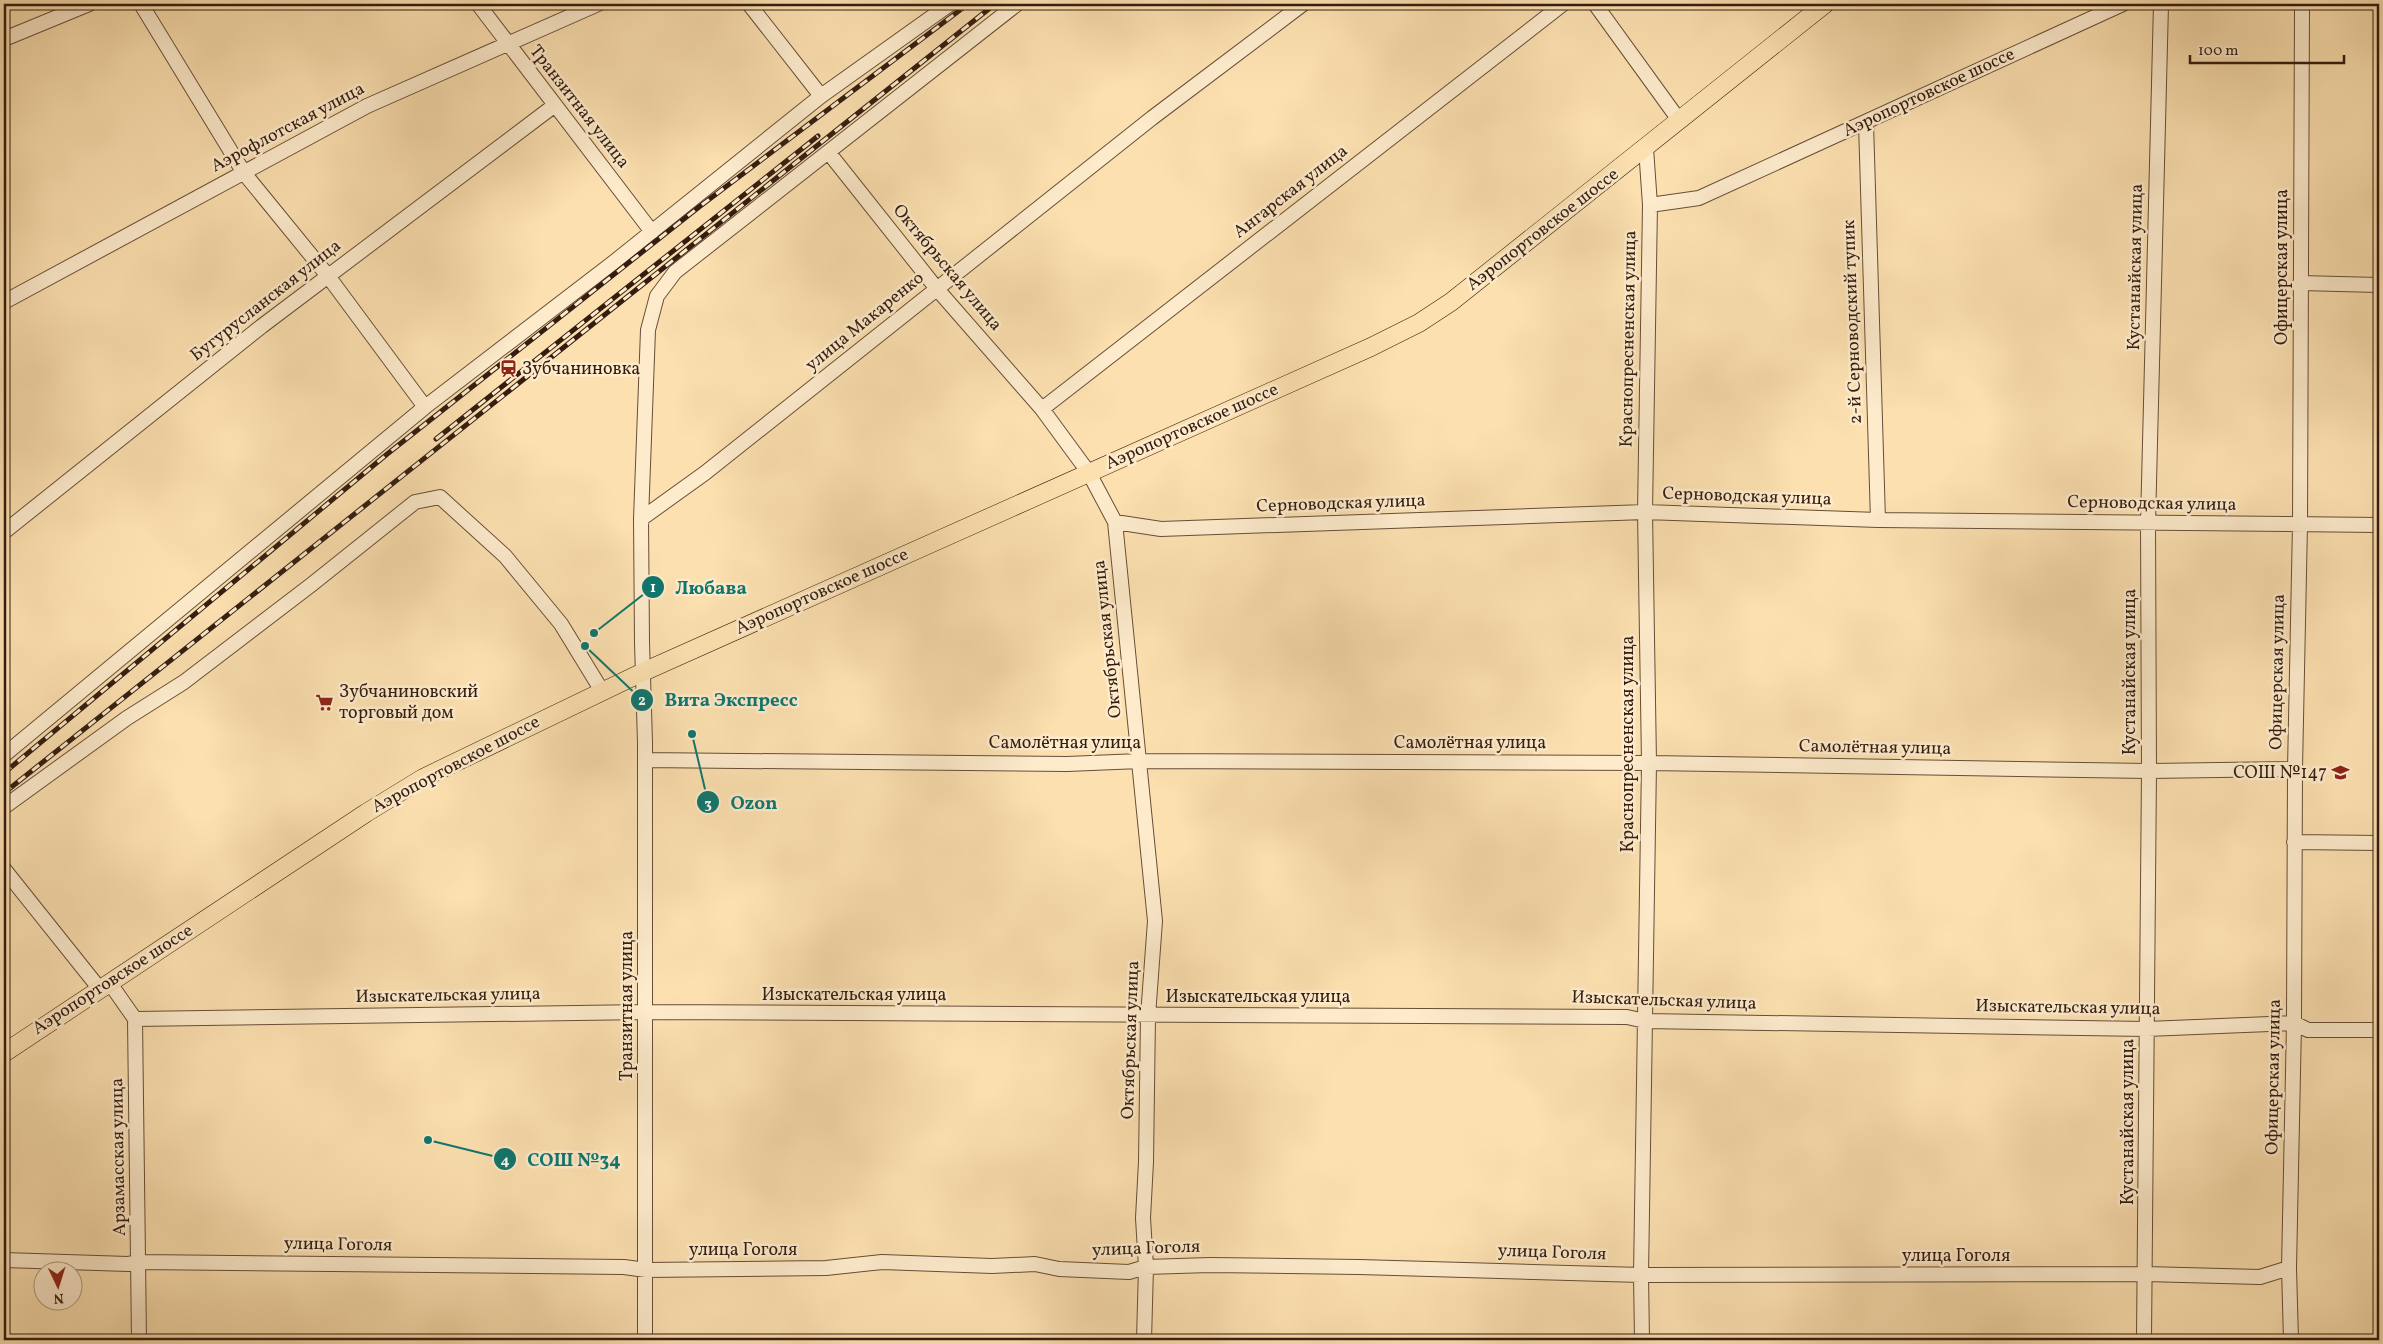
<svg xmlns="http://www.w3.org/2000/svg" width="2383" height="1344" viewBox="0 0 2383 1344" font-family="Vollkorn,serif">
  <rect width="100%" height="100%" fill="#fce0b0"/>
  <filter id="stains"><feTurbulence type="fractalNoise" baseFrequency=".004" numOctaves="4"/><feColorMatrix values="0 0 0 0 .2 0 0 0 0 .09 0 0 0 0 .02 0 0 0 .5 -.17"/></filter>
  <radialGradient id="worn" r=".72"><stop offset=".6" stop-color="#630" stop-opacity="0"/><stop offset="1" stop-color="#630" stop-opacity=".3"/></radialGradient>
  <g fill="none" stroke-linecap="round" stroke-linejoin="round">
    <defs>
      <path id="minor" d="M 141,4 L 244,173 L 328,276 L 425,407
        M 478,4 L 652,232
        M 749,4 L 821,96
        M 1595,4 L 1679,120
        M 4,39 L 89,4
        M 1866,123 L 1878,520
        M 829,153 L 937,289 L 1042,409 L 1089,473 L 1115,522 L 1155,921 L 1148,1016 L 1146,1162 L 1143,1218 L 1146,1267 L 1144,1340
        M 1650,205 L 1699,198 L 2123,4
        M 2300,283 L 2379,285
        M 4,302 L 367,106 L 598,4
        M 1042,409 L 1563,4
        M 641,519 L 648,330 L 657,296 L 675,272 L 1017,4
        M 1115,522 L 1161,529 L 1645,512 L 1878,520 L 2379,525
        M 4,532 L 262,326 L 555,105
        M 4,755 L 425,407 L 614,262 L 821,96 L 950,4
        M 645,760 L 1067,764 L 1140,761 L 1649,763 L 2149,771 L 2295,769
        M 4,807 L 127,718 L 184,682 L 311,585 L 415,502 L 440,497 L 505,556 L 561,624 L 602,691
        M 2294,842 L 2379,843
        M 4,869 L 99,988
        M 109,982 L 135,1019 L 139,1340
        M 135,1019 L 646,1012 L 1627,1017 L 1645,1021 L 2147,1029 L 2294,1023 L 2308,1030 L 2379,1030
        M 4,1260 L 128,1264 L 140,1262 L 624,1267 L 646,1270 L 826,1268 L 882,1262 L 992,1266 L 1035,1264 L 1059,1269 L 1129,1272 L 1146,1267 L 1210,1265 L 1359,1267 L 1641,1275 L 2145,1274 L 2260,1277 L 2289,1268
        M 645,1340 L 645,743 L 642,642 L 641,519 L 705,473 L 1152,118 L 1303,4
        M 1642,1340 L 1641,1275 L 1649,763 L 1645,512 L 1650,205 L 1646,148
        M 2144,1340 L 2149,771 L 2148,523 L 2161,4
        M 2291,1340 L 2289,1268 L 2294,1023 L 2295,769 L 2300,524 L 2302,4"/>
      <path id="major" d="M 4,1053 L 366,813 L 423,778 L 643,672 L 1371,347 L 1419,323 L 1451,302 L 1825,4"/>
    </defs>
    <!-- minor casing -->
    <use href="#minor" stroke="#664e38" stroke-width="16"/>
    <!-- major casing -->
    <use href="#major" stroke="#341d10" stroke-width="19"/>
    <!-- minor -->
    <use href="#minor" stroke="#fdebcc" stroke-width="14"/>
    <!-- major -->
    <use href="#major" stroke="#fce0b0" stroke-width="18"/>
    <defs>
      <path id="rail" d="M 436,439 L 818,136
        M 4,773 L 386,455 L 699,207 L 968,4
        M 4,793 L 995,4"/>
    </defs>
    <!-- rail casing -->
    <use href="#rail" stroke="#341d10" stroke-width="5"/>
    <!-- rail -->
    <use href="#rail" stroke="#fdebcc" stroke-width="3" stroke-dasharray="9" stroke-linecap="butt"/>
  </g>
  <!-- icons -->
  <defs>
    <symbol id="station-bare" viewBox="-9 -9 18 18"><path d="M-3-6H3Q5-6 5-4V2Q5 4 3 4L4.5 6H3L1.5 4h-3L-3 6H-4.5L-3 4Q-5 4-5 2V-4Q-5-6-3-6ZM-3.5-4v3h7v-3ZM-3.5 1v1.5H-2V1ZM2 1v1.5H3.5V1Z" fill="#8f2418" stroke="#fdebcc" stroke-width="2.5" paint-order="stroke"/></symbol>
    <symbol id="supermarket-bare" viewBox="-9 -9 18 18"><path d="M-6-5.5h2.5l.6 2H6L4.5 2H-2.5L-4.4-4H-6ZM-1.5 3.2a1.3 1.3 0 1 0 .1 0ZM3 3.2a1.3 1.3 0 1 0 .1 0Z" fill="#8f2418" stroke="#fdebcc" stroke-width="2.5" paint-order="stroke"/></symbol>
    <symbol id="school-bare" viewBox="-9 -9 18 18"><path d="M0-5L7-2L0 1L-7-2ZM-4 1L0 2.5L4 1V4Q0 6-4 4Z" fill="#8f2418" stroke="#fdebcc" stroke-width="2.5" paint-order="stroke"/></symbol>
  </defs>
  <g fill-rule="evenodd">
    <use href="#station-bare" x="496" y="356" width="25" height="25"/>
    <use href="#supermarket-bare" x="312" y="690" width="25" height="25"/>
    <use href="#school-bare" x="2328" y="760" width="25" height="25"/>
  </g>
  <g text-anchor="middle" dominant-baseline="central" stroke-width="5" stroke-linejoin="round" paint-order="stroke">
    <!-- street labels -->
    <g font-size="18" fill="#341d10" stroke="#fdebcc">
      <text transform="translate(1929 93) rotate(-25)">Аэропортовское шоссе</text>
      <text transform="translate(579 107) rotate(52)">Транзитная улица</text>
      <text transform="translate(288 128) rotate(-28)">Аэрофлотская улица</text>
      <text transform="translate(1291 192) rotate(-38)">Ангарская улица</text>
      <text transform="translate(1543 230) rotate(-38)">Аэропортовское шоссе</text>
      <text transform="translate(2136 267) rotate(-89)">Кустанайская улица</text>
      <text transform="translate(2282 267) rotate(-90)">Офицерская улица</text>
      <text transform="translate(947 268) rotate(50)">Октябрьская улица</text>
      <text transform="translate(266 301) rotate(-38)">Бугурусланская улица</text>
      <text transform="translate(865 322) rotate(-39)">улица Макаренко</text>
      <text transform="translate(1853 322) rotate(-92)">2-й Серноводский тупик</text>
      <text transform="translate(1629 339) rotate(-89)">Краснопресненская улица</text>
      <text transform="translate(1192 427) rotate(-24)">Аэропортовское шоссе</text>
      <text transform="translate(1747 497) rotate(2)">Серноводская улица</text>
      <text transform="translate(1341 504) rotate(-2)">Серноводская улица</text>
      <text transform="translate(2152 504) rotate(1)">Серноводская улица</text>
      <text transform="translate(822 592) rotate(-24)">Аэропортовское шоссе</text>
      <text transform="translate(1108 639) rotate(-96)">Октябрьская улица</text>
      <text transform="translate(2130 672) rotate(-90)">Кустанайская улица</text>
      <text transform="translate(2278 672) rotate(-89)">Офицерская улица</text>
      <text x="1065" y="743">Самолётная улица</text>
      <text x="1470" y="743">Самолётная улица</text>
      <text transform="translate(1628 744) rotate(-90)">Краснопресненская улица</text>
      <text transform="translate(1875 748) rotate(1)">Самолётная улица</text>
      <text transform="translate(456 765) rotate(-28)">Аэропортовское шоссе</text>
      <text transform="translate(113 980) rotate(-33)">Аэропортовское шоссе</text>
      <text x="854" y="995">Изыскательская улица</text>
      <text transform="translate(448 996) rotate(-1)">Изыскательская улица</text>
      <text x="1258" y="997">Изыскательская улица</text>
      <text transform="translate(1664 1001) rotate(2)">Изыскательская улица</text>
      <text transform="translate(627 1006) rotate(-90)">Транзитная улица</text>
      <text transform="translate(2068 1008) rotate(1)">Изыскательская улица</text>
      <text transform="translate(1131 1040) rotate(-88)">Октябрьская улица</text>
      <text transform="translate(2274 1077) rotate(-89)">Офицерская улица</text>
      <text transform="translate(2128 1122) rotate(-90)">Кустанайская улица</text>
      <text transform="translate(119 1157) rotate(-91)">Арзамасская улица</text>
      <text transform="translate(338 1245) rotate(1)">улица Гоголя</text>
      <text transform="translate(1146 1249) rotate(-2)">улица Гоголя</text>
      <text x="743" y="1250">улица Гоголя</text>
      <text transform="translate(1552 1253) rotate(2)">улица Гоголя</text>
      <text x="1956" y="1256">улица Гоголя</text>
    </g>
    <!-- poi labels -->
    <g font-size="18" fill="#341d10" stroke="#fdebcc" text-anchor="start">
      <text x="522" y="369">Зубчаниновка</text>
      <text x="339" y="692">Зубчаниновский<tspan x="339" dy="21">торговый дом</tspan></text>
      <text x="2327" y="773" text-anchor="end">СОШ №147</text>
    </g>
  </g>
  <!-- callouts -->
  <path fill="none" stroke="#0f766e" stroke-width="2" d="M594 633L653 587M585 646L642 700M692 734L708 802M428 1140L505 1159"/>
  <g fill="#0f766e" stroke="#fdebcc" stroke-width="2">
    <circle cx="594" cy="633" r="5"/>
    <circle cx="585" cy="646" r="5"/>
    <circle cx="692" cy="734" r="5"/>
    <circle cx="428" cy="1140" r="5"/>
    <circle cx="653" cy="587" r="12"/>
    <circle cx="642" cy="700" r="12"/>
    <circle cx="708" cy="802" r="12"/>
    <circle cx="505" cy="1159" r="12"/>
  </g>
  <g font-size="15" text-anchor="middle" font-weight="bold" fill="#fff">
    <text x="653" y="592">1</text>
    <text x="642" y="705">2</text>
    <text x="708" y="808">3</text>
    <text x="505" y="1165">4</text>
  </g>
  <g font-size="19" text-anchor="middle" font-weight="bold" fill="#0f766e" stroke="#fdebcc" stroke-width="5" stroke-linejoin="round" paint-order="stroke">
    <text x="711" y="594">Любава</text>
    <text x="731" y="706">Вита Экспресс</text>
    <text x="754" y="809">Ozon</text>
    <text x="574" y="1166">СОШ №34</text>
  </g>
  <!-- margin -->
  <rect width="2383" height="1344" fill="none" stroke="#fce0b0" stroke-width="20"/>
  <rect x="5" y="5" width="2373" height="1334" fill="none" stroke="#341d10" stroke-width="2.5"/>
  <rect x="10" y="10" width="2363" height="1324" fill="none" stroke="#341d10"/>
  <!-- north arrow -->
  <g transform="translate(58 1286) rotate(176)"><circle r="24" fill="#fdebcc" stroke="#ad9981"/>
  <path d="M0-4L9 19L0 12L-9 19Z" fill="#8f2418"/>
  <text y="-8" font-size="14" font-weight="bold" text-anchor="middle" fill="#341d10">N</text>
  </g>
  <!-- scale -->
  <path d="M2190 55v8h154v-8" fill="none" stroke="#341d10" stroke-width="2.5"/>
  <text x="2198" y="55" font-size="15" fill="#341d10" stroke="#fdebcc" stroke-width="4" paint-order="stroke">100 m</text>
  <rect width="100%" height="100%" filter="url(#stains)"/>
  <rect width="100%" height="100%" fill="url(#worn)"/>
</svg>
